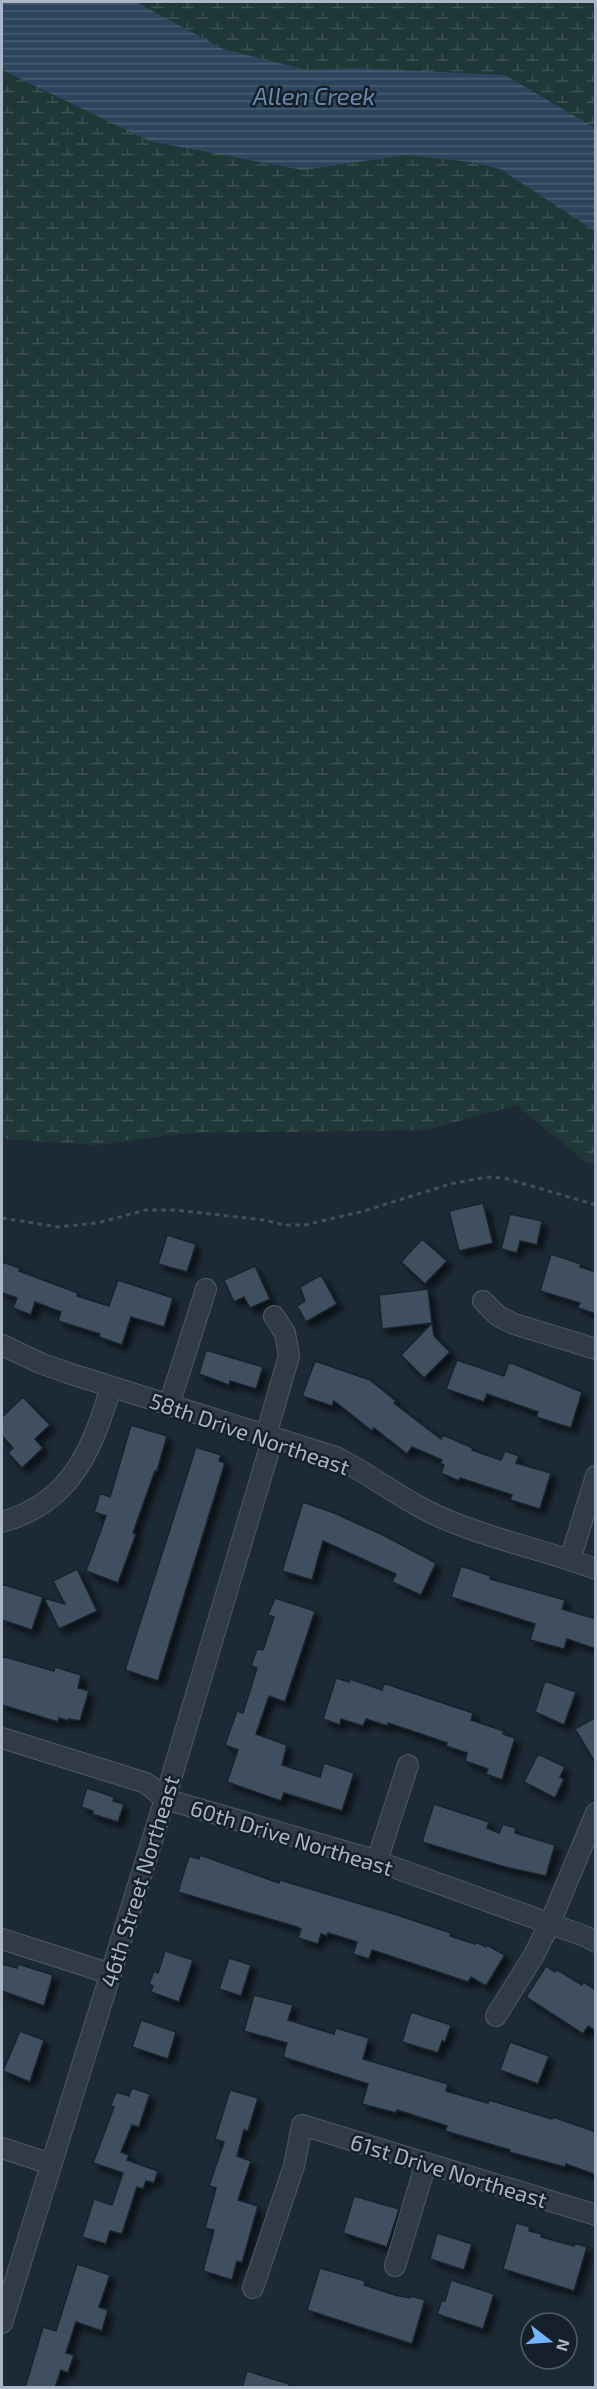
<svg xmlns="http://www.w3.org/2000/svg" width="597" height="2389" viewBox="0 0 597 2389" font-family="'Exo 2',sans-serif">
  <defs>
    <pattern id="wetland-marsh" width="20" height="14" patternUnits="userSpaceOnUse" patternTransform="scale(1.5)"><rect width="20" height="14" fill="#1f3737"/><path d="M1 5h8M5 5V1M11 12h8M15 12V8" fill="none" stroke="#3d5252"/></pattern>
    <pattern id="water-rules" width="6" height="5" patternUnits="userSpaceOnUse" patternTransform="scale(1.5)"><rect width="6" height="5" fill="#2c455d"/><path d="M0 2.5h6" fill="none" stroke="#485e73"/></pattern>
    <filter id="shadow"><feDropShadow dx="5.5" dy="5.5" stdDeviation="3" flood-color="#0009"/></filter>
  </defs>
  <rect width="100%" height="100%" fill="#1d2a36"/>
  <!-- wetland -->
  <path fill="url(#wetland-marsh)" d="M 11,2 L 595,2 L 595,1165 L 586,1162 L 516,1105 L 426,1130 L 186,1133 L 96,1145 L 2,1139 L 2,24 Z"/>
  <!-- water -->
  <path fill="url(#water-rules)" d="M 2,2 L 136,2 L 223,49 L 307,70 L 355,68 L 505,75 L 595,128 L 595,231 L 500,169 L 471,162 L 407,155 L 303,170 L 149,141 L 2,70 Z"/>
  <!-- building -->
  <path fill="#3f4f5f" stroke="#18222d" stroke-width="1.5" filter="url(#shadow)" d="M 483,1203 L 493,1243 L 459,1251 L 449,1211 Z
    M 510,1214 L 542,1221 L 537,1245 L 520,1241 L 517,1253 L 501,1249 Z
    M 167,1235 L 196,1244 L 187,1272 L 158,1264 Z
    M 422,1239 L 447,1261 L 425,1284 L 401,1262 Z
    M 551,1254 L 581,1264 L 580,1267 L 596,1272 L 596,1314 L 578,1308 L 580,1303 L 540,1291 Z
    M 2,1262 L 20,1268 L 19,1271 L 78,1293 L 77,1296 L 109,1306 L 118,1280 L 173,1298 L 164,1327 L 131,1317 L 122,1345 L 99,1337 L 100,1334 L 58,1321 L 61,1312 L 35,1302 L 31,1315 L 13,1308 L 17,1298 L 2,1293 Z
    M 255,1266 L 270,1299 L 250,1308 L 244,1297 L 234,1302 L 224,1280 Z
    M 321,1275 L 337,1304 L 306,1322 L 297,1306 L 305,1301 L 300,1287 Z
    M 428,1289 L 432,1323 L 382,1329 L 379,1295 Z
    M 432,1323 L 434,1336 L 450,1352 L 424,1378 L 401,1355 Z
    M 206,1350 L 263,1367 L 256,1389 L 230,1381 L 229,1385 L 199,1374 Z
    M 457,1360 L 504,1376 L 509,1362 L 582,1392 L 571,1428 L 536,1417 L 538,1412 L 487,1394 L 484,1402 L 446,1389 Z
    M 315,1361 L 370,1380 L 396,1401 L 394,1403 L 441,1439 L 443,1435 L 473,1448 L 472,1450 L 501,1460 L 505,1451 L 519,1456 L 516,1463 L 551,1473 L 540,1509 L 510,1500 L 512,1495 L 460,1478 L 459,1481 L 441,1473 L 444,1465 L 440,1463 L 442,1460 L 412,1447 L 407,1454 L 374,1428 L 372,1431 L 334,1401 L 332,1406 L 302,1396 Z
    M 23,1397 L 50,1425 L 35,1439 L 43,1448 L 22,1468 L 8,1453 L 13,1448 L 2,1436 L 2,1417 Z
    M 131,1425 L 167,1436 L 157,1471 L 155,1471 L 133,1533 L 136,1534 L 118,1583 L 86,1571 L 106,1516 L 94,1512 L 100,1493 L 110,1497 Z
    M 196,1447 L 221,1455 L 219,1461 L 225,1463 L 158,1681 L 125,1670 Z
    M 303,1502 L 334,1513 L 383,1535 L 436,1563 L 421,1595 L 392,1582 L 396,1574 L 323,1541 L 312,1580 L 282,1571 Z
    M 461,1566 L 491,1576 L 490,1579 L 565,1600 L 562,1609 L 596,1619 L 596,1649 L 567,1639 L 564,1649 L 530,1640 L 535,1624 L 451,1597 Z
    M 77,1569 L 97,1611 L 59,1629 L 44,1598 L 65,1604 L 53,1581 Z
    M 2,1584 L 43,1597 L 32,1630 L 2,1620 Z
    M 275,1598 L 315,1611 L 285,1702 L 269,1696 L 256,1734 L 287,1745 L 282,1765 L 320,1777 L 324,1763 L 354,1773 L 342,1811 L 284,1793 L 281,1801 L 227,1782 L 238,1750 L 225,1745 L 237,1711 L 243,1713 L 257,1668 L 251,1666 L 257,1649 L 263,1650 L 274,1617 L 268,1615 Z
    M 2,1656 L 54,1671 L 55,1667 L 81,1675 L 78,1688 L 89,1691 L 80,1721 L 69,1719 L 69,1721 L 59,1718 L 58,1722 L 2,1705 Z
    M 336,1678 L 349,1682 L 350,1679 L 382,1690 L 384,1683 L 398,1688 L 473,1713 L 471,1720 L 504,1731 L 503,1734 L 515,1738 L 502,1780 L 486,1774 L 488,1769 L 465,1761 L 467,1753 L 446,1746 L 447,1743 L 424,1735 L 388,1723 L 388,1726 L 366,1719 L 363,1726 L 341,1719 L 340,1725 L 323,1719 Z
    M 545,1681 L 576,1692 L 564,1725 L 535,1712 Z
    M 596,1717 L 596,1764 L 575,1729 Z
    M 538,1754 L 565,1767 L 560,1777 L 564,1779 L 555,1798 L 524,1782 Z
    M 87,1788 L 114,1797 L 113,1801 L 124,1804 L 118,1822 L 92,1814 L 93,1811 L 81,1807 Z
    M 434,1804 L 489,1822 L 487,1828 L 499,1833 L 503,1824 L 516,1828 L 515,1833 L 555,1845 L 546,1876 L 505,1867 L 422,1842 Z
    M 200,1855 L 279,1883 L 280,1880 L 394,1914 L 451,1933 L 450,1936 L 475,1944 L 476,1942 L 486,1947 L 487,1945 L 505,1955 L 486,1986 L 471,1977 L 468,1982 L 372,1950 L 369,1959 L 353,1954 L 357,1942 L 328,1933 L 327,1936 L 321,1934 L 318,1944 L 298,1938 L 301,1929 L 297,1927 L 178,1892 L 189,1856 L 199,1859 Z
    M 165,1951 L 193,1960 L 179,2002 L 151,1992 L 153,1986 L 149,1984 L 154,1971 L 158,1973 Z
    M 229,1958 L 251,1965 L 241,1996 L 219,1989 Z
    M 2,1964 L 17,1968 L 18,1964 L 53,1975 L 44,2006 L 2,1991 Z
    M 546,1966 L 555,1972 L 556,1969 L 582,1985 L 583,1982 L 596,1990 L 596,2031 L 588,2026 L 583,2034 L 526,1997 Z
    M 254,1995 L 293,2005 L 288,2020 L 334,2034 L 336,2028 L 369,2038 L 363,2059 L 448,2084 L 446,2091 L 488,2103 L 489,2100 L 552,2119 L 553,2117 L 596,2132 L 596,2175 L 566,2164 L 565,2167 L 509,2152 L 510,2150 L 445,2131 L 447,2126 L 397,2110 L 396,2113 L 362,2104 L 368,2084 L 283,2057 L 287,2043 L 244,2031 Z
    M 411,2012 L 451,2025 L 445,2042 L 442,2041 L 438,2053 L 402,2042 Z
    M 141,2020 L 176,2032 L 168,2059 L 132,2047 Z
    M 20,2031 L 44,2040 L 30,2082 L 3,2071 Z
    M 510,2042 L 549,2056 L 538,2084 L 500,2070 Z
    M 132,2088 L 150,2094 L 139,2127 L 132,2125 L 121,2152 L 129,2155 L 127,2160 L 158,2171 L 154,2183 L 146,2181 L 143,2189 L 137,2187 L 122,2234 L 110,2231 L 106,2244 L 82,2237 L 94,2199 L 112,2205 L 123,2173 L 93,2163 L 114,2107 L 111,2105 L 116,2092 L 129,2096 Z
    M 230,2090 L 258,2098 L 248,2131 L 244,2130 L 237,2156 L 251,2161 L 238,2200 L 258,2206 L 242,2263 L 237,2261 L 232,2280 L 203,2271 L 214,2230 L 205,2228 L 216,2188 L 209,2186 L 224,2142 L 215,2139 Z
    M 354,2196 L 399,2209 L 387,2247 L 343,2233 Z
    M 516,2223 L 530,2227 L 529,2231 L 542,2234 L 541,2237 L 574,2246 L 574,2243 L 587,2247 L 574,2291 L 503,2269 Z
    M 437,2233 L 472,2244 L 464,2270 L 430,2259 Z
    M 77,2264 L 110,2275 L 99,2307 L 108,2310 L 102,2331 L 76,2322 L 66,2353 L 74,2355 L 68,2373 L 61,2370 L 55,2388 L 25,2388 L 43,2327 L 56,2331 Z
    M 320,2268 L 365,2281 L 364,2285 L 395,2295 L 410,2298 L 411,2296 L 425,2300 L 412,2344 L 307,2310 Z
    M 451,2280 L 494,2294 L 483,2329 L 437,2314 L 442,2300 L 445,2301 Z
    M 247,2371 L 289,2384 L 288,2388 L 242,2388 Z"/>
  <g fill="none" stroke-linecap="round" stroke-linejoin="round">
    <defs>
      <path id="minor" d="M 483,1301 L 498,1316 L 514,1324 L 596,1349
        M 2,1345 L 40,1363 L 68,1373 L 336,1457 C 375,1477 410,1506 452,1522 C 498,1541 548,1551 596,1569
        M 169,1405 L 206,1289
        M 266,1435 L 289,1356 L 285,1333 L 274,1316
        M 2,1522 C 71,1503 92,1450 111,1387
        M 570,1560 L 596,1476
        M 2,1738 L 146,1783 L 165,1799 L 368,1858 L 587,1937 L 596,1942
        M 377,1861 L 408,1765
        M 2,1939 L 111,1974
        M 496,2016 L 534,1955 L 550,1923 L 596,1813
        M 2,2148 L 51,2164
        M 395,2266 L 426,2163
        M 253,2288 L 294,2166 L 302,2125 L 596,2215
        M 2,2323 L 165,1799 L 273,1437"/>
    </defs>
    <!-- minor casing -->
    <use href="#minor" stroke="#4e5965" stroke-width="22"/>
    <!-- path -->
    <path stroke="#3c5455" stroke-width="3" stroke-dasharray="4.5 4.5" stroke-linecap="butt" d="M 2,1218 L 58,1227 L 97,1223 L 146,1210 L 175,1210 L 264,1220 L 284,1225 L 305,1225 L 364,1211 L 450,1184 L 487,1177 L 504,1178 L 596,1205"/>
    <!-- minor -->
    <use href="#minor" stroke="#303b47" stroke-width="20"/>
  </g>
  <g text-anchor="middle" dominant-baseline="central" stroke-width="5" stroke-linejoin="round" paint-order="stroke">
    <!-- street labels -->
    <g font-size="22" fill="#aab6c5" stroke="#16202b">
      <text transform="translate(250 1433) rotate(19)">58th Drive Northeast</text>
      <text transform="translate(292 1837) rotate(17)">60th Drive Northeast</text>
      <text transform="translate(139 1881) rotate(-73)">46th Street Northeast</text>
      <text transform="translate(449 2170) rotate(17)">61st Drive Northeast</text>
    </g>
    <!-- water labels -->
    <g font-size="24" font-style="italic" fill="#6789ab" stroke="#16202b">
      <text x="314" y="95">Allen Creek</text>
    </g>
  </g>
  <!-- border -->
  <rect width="597" height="2389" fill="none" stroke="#aab6c5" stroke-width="6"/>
  <!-- north arrow -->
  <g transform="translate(549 2341) rotate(107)"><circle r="28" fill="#16202b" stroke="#515c69" stroke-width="1.5"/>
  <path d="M0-4.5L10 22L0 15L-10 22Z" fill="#74b5ff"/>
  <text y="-9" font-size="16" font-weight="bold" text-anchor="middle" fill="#aab6c5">N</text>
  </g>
</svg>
